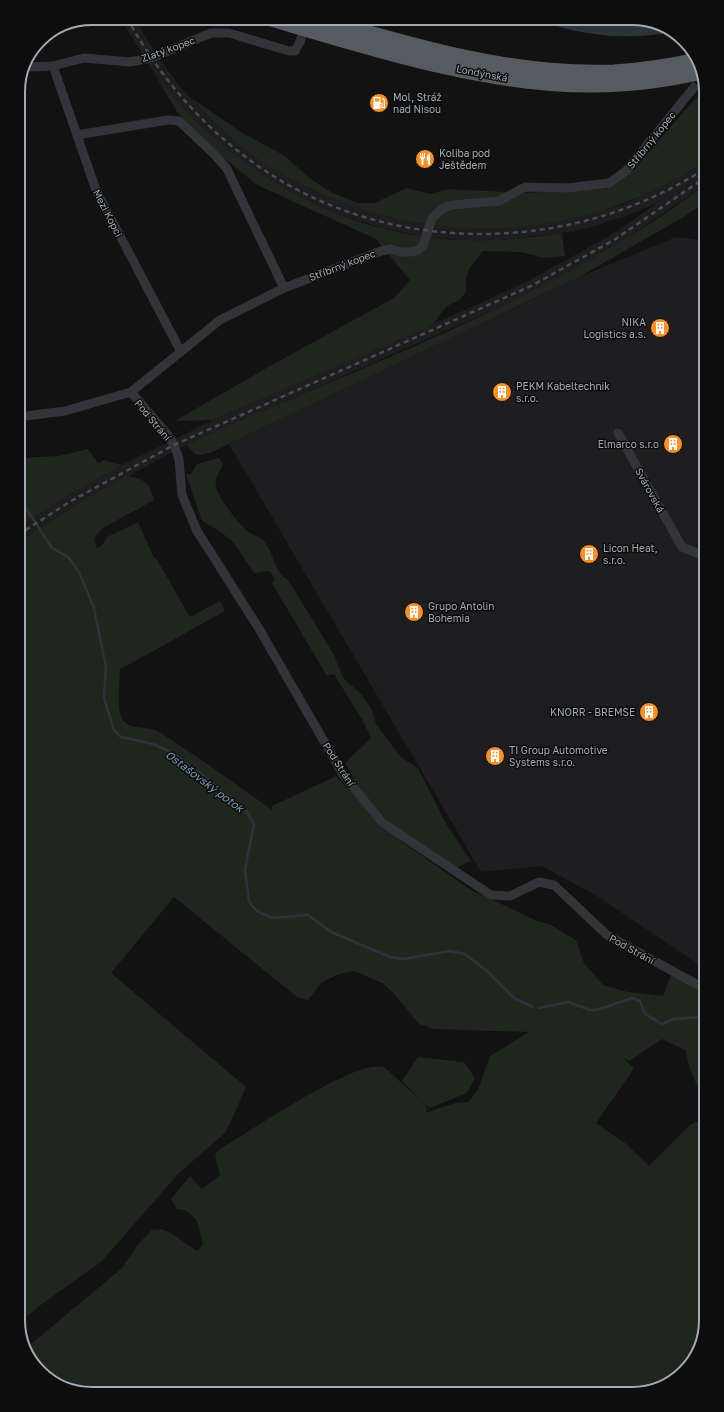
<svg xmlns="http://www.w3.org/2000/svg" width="724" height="1412" viewBox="0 0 724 1412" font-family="'Golos Text',sans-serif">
  <rect width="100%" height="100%" fill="#121213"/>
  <!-- built -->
  <path fill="#1e1e20" d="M 120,18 L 134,18 L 156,54 L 182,89 L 207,116 L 243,147 L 265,163 L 312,190 L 348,204 L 385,216 L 429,225 L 500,228 L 622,205 L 684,175 L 706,161 L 706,184 L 617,245 L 534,292 L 176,450 L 74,506 L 18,542 L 18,528 L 68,496 L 122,465 L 213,420 L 474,306 L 528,281 L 611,235 L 657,203 L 626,216 L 588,228 L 562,233 L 501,240 L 464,240 L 427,237 L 382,228 L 344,216 L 307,201 L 280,187 L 258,173 L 216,140 L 173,97 L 156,76 Z
    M 676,237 L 706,241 L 706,969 L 600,898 L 542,866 L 481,872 L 229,444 L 579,277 Z"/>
  <!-- green -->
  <path fill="#1e261e" d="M 156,76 C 232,172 340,236 465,240 C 497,241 529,238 562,233 L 565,256 L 544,258 L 521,252 L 483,251 L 469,269 L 466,279 L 466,292 L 460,300 L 447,306 L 432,325 L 213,420 L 175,421 L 268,367 L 394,298 L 410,280 L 376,239 L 257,185 L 207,144 L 177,112 Z
    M 705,89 L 706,161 C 594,235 456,249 331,198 C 308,188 285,177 264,163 C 237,144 212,122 190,97 L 241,132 L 285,156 L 309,178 L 331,192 L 357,203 L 375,203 L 406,188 L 431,194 L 449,189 L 527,193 L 607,188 L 628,175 L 703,90 Z
    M 706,184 L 706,202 L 682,218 L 579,277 L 212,452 L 201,455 L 195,454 L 187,445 C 364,363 549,303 706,184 Z
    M 88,449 L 98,463 L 104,460 L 122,465 L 68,496 L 18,528 L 18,458 L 58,456 Z
    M 219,458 L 223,464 C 220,472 214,478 216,487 C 218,497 238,523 246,530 C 250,534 257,535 262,539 C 274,551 274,572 288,580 L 333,653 L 344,679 L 361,694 L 372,710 L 376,724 L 393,747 L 402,758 L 418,768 L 445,822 L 471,861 L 456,868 L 389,822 L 380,813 L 358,786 L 345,763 L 371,738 L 363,721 L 334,674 L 327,676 L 272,583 L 275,579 L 269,571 L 254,573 L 234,543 L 221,532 L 202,521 L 186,474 L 191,474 L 197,464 Z
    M 127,476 C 145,480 149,481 154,500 L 103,528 L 94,538 L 97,549 L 103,544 L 107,537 L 138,522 L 154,558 L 156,558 L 190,617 L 220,601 L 225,611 L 121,669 L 120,668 C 120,680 116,711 123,720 C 132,731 148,725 159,732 C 198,757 235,783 272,810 L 272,806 L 336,776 L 385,827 L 401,841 L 471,890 L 540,922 L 549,924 L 576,940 L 584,963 L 603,985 L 628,992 L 663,996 L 671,975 L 706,987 L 706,1106 L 690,1069 L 685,1050 L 662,1039 L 629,1061 L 623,1058 L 633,1067 L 633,1070 L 596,1123 L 625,1143 L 649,1166 L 690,1125 L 699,1121 L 706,1123 L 706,1133 L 702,1140 L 706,1143 L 706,1320 L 693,1361 L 660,1388 L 632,1394 L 88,1394 L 51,1381 L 25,1349 L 122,1268 L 139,1243 L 152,1230 L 161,1229 L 169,1232 L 197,1251 L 201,1247 L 203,1243 L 196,1219 L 185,1210 L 177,1209 L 171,1199 L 190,1176 L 202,1189 L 220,1175 L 215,1155 L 218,1150 C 247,1134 355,1058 384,1067 L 425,1104 L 402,1081 L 418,1057 L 464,1062 L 475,1078 L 467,1093 L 430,1108 L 426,1105 L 427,1110 L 425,1113 L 456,1103 L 468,1102 L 478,1090 L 490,1056 L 529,1032 L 433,1029 L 419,1024 L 395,995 L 384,984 L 354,971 L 339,974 L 321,983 L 308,1000 L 297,997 L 174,897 L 111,973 L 246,1087 L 226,1132 L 179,1173 L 101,1262 L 42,1304 L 19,1323 L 18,542 L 74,506 Z"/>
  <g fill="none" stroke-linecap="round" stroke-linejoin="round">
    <!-- stream -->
    <path stroke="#2a3539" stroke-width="2.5" d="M 18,496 L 52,548 L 68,557 L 79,572 L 94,608 L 106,667 L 104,698 L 114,730 L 121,737 L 153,744 L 171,752 L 204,776 L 247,812 L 254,824 L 245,870 L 249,902 L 257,911 L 272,918 L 308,915 L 331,932 L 390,957 L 403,959 L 450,951 L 465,954 L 487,971 L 514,998 L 533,1007
      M 539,1008 L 568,1002 L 590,1010 L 597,1010 L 632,998 L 640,1001 L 645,1014 L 662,1024 L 674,1019 L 701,1017 L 706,1026
      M 706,1077 L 702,1058 L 706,1036"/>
    <!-- river -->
    <path stroke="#2a3539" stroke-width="14" d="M 554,18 C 589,29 623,32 660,27"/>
    <!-- minor-tunnel -->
    <path stroke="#2f3133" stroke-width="9" stroke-dasharray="9 4.5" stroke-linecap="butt" d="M 300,42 L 306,18
      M 691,91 L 703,76"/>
    <!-- minor -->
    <path stroke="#333439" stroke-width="9" d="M 53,66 L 96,190 L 181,352
      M 27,67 L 53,66 L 84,58 L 130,62 L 151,58 L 211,33 L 229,33 L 289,51 L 295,51 L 300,42
      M 77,135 L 168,120 L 179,121 L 216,156 L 227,169 L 284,288
      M 131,392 L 168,435 L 174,445 L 179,459 L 182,495 L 197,531 L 258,627 L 344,776 L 383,823 L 491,895 L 510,896 L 539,882 L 554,885 L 607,935 L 696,984 L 706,987
      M 18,417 L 65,411 L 131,392 L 220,320 L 284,288 L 381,251 L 391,249 L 400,252 L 411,252 L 418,250 L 423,246 L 432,218 L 443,208 L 452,205 L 499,201 L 525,187 L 567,188 L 609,183 L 626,171 L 691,91
      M 618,433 L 682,547 L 704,556
      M 706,571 L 704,566 L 706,553"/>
    <!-- trunk -->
    <path stroke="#565a61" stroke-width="15" d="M 268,18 C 370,48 486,86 594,85 C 630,85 667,80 702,72
      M 317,18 C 414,46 512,76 614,72 C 642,70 670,66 697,60"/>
    <!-- rail -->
    <path stroke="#494d52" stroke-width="2.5" stroke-dasharray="5 4" stroke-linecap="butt" d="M 127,18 C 160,78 205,130 261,168 C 393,258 574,254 706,168
      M 18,535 L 71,501 L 174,445 L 531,286 L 614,240 L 706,177"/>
  </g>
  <!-- icons -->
  <defs>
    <symbol id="fuel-disc" viewBox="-11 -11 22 22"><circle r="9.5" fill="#fa8f23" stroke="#0d0d0e"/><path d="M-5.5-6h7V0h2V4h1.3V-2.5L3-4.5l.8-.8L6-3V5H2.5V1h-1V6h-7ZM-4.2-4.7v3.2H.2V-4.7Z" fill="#fff"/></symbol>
    <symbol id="restaurant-disc" viewBox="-11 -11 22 22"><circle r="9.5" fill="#fa8f23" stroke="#0d0d0e"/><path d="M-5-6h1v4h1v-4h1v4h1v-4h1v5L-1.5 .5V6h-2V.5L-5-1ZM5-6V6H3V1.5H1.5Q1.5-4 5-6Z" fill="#fff"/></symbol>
    <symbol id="building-disc" viewBox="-11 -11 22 22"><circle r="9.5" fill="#fa8f23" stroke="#0d0d0e"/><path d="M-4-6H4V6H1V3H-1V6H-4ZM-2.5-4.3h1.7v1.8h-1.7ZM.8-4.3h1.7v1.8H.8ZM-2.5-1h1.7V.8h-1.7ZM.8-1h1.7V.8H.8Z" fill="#fff"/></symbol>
  </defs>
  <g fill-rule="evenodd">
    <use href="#fuel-disc" x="368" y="92" width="22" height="22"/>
    <use href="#restaurant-disc" x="414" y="148" width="22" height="22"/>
    <use href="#building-disc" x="649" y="317" width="22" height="22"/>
    <use href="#building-disc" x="491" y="381" width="22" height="22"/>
    <use href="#building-disc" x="662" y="433" width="22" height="22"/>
    <use href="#building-disc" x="578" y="543" width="22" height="22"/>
    <use href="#building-disc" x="403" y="601" width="22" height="22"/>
    <use href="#building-disc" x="638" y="701" width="22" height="22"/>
    <use href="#building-disc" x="484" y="745" width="22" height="22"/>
  </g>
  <g text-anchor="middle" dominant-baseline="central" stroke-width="3" stroke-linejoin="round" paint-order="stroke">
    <!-- street labels -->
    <g font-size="10" fill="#a2abb5" stroke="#0d0d0e">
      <text transform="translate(168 49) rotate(-20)">Zlatý kopec</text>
      <text transform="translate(482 73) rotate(11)">Londýnská</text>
      <text transform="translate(651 140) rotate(-51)">Stříbrný kopec</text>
      <text transform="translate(108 213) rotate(63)">Mezi Kopci</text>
      <text transform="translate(342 265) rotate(-21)">Stříbrný kopec</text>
      <text transform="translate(153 420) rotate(50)">Pod Strání</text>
      <text transform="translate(650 490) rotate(61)">Svárovská</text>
      <text transform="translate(339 764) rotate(57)">Pod Strání</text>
      <text transform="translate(632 949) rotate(29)">Pod Strání</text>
    </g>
    <!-- poi labels -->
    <g font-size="10" fill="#a2abb5" stroke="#0d0d0e" text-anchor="start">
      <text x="393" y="97">Mol, Stráž<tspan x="393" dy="12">nad Nisou</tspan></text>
      <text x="439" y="153">Koliba pod<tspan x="439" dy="12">Ještědem</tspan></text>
      <text x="646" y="322" text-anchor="end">NIKA<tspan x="646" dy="12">Logistics a.s.</tspan></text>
      <text x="516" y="386">PEKM Kabeltechnik<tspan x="516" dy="12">s.r.o.</tspan></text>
      <text x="659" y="444" text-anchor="end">Elmarco s.r.o</text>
      <text x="603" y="548">Licon Heat,<tspan x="603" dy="12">s.r.o.</tspan></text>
      <text x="428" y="606">Grupo Antolin<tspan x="428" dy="12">Bohemia</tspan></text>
      <text x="635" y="712" text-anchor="end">KNORR - BREMSE</text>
      <text x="509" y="750">TI Group Automotive<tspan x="509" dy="12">Systems s.r.o.</tspan></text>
    </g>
    <!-- water labels -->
    <g font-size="11" font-style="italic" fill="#77a0b2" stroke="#0d0d0e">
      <text transform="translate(205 781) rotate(37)">Ostašovský potok</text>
    </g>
  </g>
  <!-- crop -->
  <path d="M0 0H724V1412H0ZM92 25H632A67 67 0 0 1 699 92V1320A67 67 0 0 1 632 1387H92A67 67 0 0 1 25 1320V92A67 67 0 0 1 92 25Z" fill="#0d0d0e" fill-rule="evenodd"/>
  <path fill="none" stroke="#a2abb5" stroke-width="2" d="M92 25H632A67 67 0 0 1 699 92V1320A67 67 0 0 1 632 1387H92A67 67 0 0 1 25 1320V92A67 67 0 0 1 92 25Z"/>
</svg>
